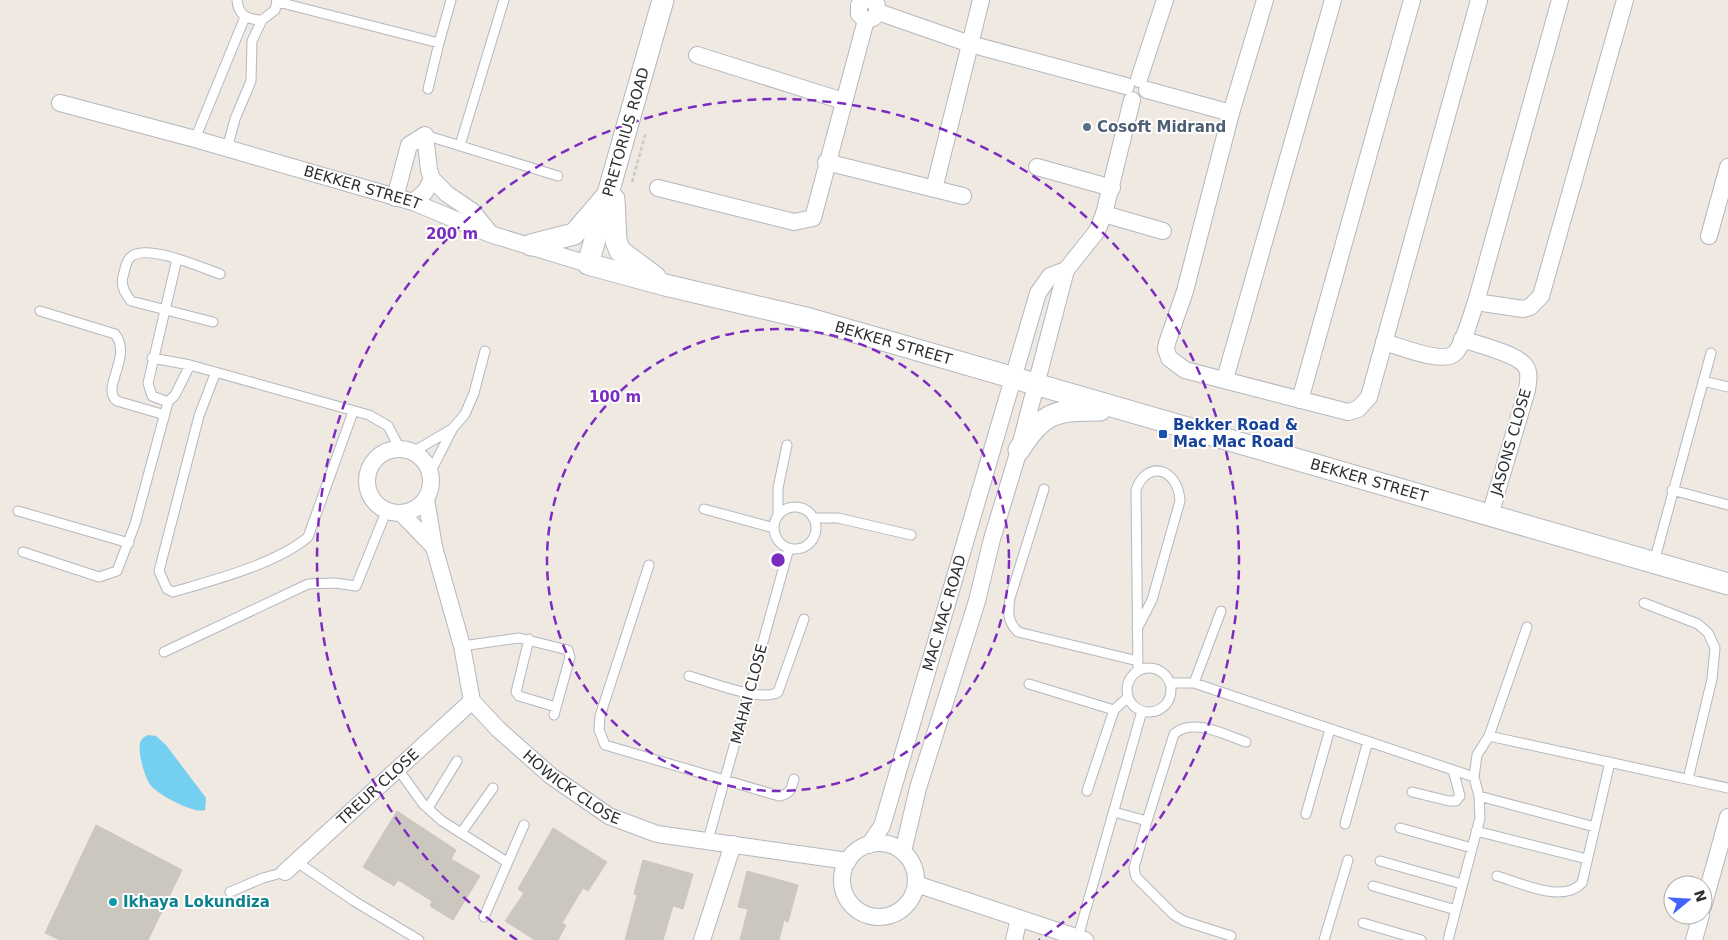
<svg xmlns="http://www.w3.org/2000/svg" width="1728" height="940" viewBox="0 0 1728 940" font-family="'DejaVu Sans',sans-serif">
  <rect width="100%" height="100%" fill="#efe9e1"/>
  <!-- water -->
  <path fill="#75cff0" d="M 148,735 L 156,736 L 166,745 L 206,798 L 205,810 C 194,814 161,796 152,787 C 145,780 135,747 142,739 C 143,737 146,736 148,735 Z"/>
  <!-- building -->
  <path fill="#cbc7bf" stroke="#cbc5ba" d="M 397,811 L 456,850 L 451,859 L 480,876 L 453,920 L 430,906 L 432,901 L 398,880 L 394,886 L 363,867 Z
    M 96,825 L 182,870 L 148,940 L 60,940 L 45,933 Z
    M 553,828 L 607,862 L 588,891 L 583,888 L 562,923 L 566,925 L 558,940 L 535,940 L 505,921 L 524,893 L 518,889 Z
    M 643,860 L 693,874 L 683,909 L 673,906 L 663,940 L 625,940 L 637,895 L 634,894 Z
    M 747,871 L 798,885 L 788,922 L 784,920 L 779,940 L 740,940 L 748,909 L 738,907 Z"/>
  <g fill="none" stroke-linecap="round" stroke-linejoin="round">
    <defs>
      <path id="service" d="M 237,0 C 238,15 248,20 262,20 L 275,10 L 277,0
        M 278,2 L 439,43 L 451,0
        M 428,89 L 439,43
        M 425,135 L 558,176
        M 195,139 L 245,17
        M 460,145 L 504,0
        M 227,149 L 235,119 L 251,81 L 252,41 L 262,20
        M 177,259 L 148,383 L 152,396 L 168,402 L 175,395 L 190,365
        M 40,311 L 115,334 C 133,357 100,388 117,401 L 165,415
        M 213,322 L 131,301 C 124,293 120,283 124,273 C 125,267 127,259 132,256 C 149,244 202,268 220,274
        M 152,358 L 190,365 L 369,415 L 388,426 L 400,449
        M 215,374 L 199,416 L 159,571 L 167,589 L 173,592 C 214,580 276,564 308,537 L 353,412
        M 1703,381 L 1728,387
        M 413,452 L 452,429
        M 430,473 L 453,428 L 465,414 L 474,393 L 485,351
        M 1044,489 L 1010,598 C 1008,613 1007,621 1018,632 L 1138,661
        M 1672,490 L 1728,505
        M774 528a21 21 0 1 1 42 0a21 21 0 1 1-42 0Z
        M 704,509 L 774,528
        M 18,511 L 129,543
        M 778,515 L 778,488 L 787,445
        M 813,518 L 838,518 L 911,535
        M 23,552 L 99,577 L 117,571 L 135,524 L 168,402
        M 1654,562 L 1711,353
        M 649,565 L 600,716 L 599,730 L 605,745 L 779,796 C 790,794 791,790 794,779
        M 1644,603 L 1698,624 L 1708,633 L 1715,648 L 1712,679 L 1688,779
        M 1137,629 L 1152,600 L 1180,501 C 1178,468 1147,459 1136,490 L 1138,671
        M 529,639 L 516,692 L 519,696 L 556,707
        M 462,646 L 519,638 L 568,650 L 570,657 L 554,715
        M 164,652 L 308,584 L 335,583 L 356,586 L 386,512
        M1127 690a22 22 0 1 1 44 0a22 22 0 1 1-44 0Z
        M 689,676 C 708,681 762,703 778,692 L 804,619
        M 1170,683 L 1194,683 L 1474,777
        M 1194,683 L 1221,611
        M 1029,684 L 1114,710
        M 1489,736 L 1728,788
        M 398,769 L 423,804 L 442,821 L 507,862
        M 1087,791 L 1114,710 L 1128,697
        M 1412,792 L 1449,801 L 1456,801 L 1460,796 L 1453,770
        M 1479,796 L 1595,827
        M 428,808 L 457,761
        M 1114,812 L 1147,821 L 1174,734 C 1193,717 1225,735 1246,742
        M 1306,814 L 1330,729
        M 1147,821 L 1134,868 L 1136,877 L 1174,915 L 1184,921 L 1231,936
        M 1345,824 L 1368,741
        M 1400,828 L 1472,848
        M 1476,831 L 1587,859
        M 461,833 L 493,788
        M 708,840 L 789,548
        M 1380,861 L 1462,884
        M 297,862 L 354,901 L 419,940
        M 1497,876 C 1522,883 1562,904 1582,883 L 1610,762
        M 1373,886 L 1456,910
        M 230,892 L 263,878 L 285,872
        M 484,917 L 524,825
        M 1363,923 L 1421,940
        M 1078,937 L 1142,711
        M 1324,940 L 1348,860
        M 1448,940 L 1480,818 L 1479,796 L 1474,777 L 1477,755 L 1489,736 L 1527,627"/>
      <g id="minor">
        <path d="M 865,0 L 861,2 L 859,5 L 859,14 C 865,21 872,21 877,14 L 877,5 L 871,0"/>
        <path d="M 1265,0 L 1231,113 L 1185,291 L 1167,343 L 1166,349 L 1169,358 L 1185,370 L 1348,412 L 1358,409 L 1369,397 L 1479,0"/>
        <path d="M 878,12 L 970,44 L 1126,86"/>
        <path d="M 697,55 L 843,101"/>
        <path d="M 1139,79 L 1165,0"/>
        <path d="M 1147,90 L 1231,113"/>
        <path id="s1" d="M 60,103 L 195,139 L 413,202 L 490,234 L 588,264"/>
        <path d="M 826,162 L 963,196"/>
        <path d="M 1037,167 L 1112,188"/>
        <path d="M 432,179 L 447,194 L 472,211 L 490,233"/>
        <path d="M 658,188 L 794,222 L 813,218 L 866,20"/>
        <path d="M 934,189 L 981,0"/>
        <path d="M 395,198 L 409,145 L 425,135 L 429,170 L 432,179 L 425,192 L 413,202"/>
        <path d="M 1104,214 L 1163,231"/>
        <path d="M 1709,236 L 1728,167"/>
        <path d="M 1476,302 L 1523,309 L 1530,307 L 1541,296 L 1625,0"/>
        <path d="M 1462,339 C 1476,344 1519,354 1526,367 C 1530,373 1528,383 1527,390 L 1490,515"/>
        <path d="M 1384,342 C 1399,346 1443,365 1455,353 C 1464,344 1471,315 1476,302 L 1560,0"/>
        <path d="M 1225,379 L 1333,0"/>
        <path d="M 1300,400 L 1412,0"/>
        <circle cx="399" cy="481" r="32"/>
        <path id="s2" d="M 426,499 L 434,547 L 462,646 L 472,701 L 498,729 L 551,776 L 609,816 L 657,834 L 848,861"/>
        <path d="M 402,514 L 434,547"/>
        <circle cx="879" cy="880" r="37"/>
        <path id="s3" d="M 869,845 L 882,826 L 1038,293 L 1050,276 L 1066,270"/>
        <path d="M 903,852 L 918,788 L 977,601 L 992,539 L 1019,450 L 1066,270 L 1097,231 L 1104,214 L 1132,100"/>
        <path id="s4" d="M 285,872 L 472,701"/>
        <path d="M 916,884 L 1085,940"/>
        <path d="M 1703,907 L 1728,817"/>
        <path d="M 702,940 L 733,844"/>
        <path d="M 1014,940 L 1019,918"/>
        <path d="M 1694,940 L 1701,915"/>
      </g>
      <g id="tertiary">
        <path id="s5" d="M 663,0 L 588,264 L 665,285 L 810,319 L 1728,584"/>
        <path d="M 614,199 L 616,241 L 620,251 L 655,277"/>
        <path d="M 531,245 L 574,234 L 604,199"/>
        <path d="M 1019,450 C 1043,411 1057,410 1100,410"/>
      </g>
    </defs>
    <!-- service casing -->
    <use href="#service" stroke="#b4b7c1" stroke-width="11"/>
    <!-- minor casing -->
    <use href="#minor" stroke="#b4b7c1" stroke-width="18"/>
    <!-- tertiary casing -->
    <use href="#tertiary" stroke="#b4b7c1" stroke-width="23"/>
    <!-- path -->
    <path stroke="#c9c9c9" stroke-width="2.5" stroke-dasharray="4 2.5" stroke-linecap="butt" d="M 632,182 L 646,132"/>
    <!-- service -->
    <use href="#service" stroke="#fff" stroke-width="9"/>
    <!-- minor -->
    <use href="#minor" stroke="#fff" stroke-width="16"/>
    <!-- tertiary -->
    <use href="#tertiary" stroke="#fff" stroke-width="21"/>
  </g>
  <!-- distance rings -->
  <g fill="none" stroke="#7b2cbf" stroke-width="2.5" stroke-dasharray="9 6">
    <circle cx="778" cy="560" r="231"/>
    <path d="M517 940A461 461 0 1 1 1039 940"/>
  </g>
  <!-- markers -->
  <circle fill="#5c6f8a" stroke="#fff" stroke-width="2" cx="1087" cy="127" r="5"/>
  <rect fill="#1a4fb4" stroke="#fff" stroke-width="2" x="1158" y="429" width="10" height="10" rx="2.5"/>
  <circle fill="#0f9aa8" stroke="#fff" stroke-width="2" cx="113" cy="902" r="5"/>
  <g text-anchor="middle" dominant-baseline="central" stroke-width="4" stroke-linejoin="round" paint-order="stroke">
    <!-- service labels -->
    <g font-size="15" font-weight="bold" fill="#4e5e75" stroke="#fff" text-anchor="start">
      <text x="1097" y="127">Cosoft Midrand</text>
    </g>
    <!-- street labels -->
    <g font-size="15" fill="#2e2e2e" stroke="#fff">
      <text transform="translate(626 132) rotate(-74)">PRETORIUS ROAD</text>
      <text stroke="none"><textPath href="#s1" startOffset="314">BEKKER STREET</textPath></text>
      <text stroke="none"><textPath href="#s5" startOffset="590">BEKKER STREET</textPath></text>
      <text transform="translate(1511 442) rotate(-74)">JASONS CLOSE</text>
      <text stroke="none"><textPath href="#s5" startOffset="1085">BEKKER STREET</textPath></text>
      <text stroke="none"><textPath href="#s3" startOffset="245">MAC MAC ROAD</textPath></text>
      <text transform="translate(749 694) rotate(-75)">MAHAI CLOSE</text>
      <text stroke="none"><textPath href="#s2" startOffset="340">HOWICK CLOSE</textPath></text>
      <text stroke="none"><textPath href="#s4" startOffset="126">TREUR CLOSE</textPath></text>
    </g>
    <!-- transit labels -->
    <g font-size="15" font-weight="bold" fill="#164399" stroke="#fff" text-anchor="start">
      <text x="1173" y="425">Bekker Road &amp;<tspan x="1173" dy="17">Mac Mac Road</tspan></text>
    </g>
    <!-- culture labels -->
    <g font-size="15" font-weight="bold" fill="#0d838f" stroke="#fff" text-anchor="start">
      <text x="123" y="902">Ikhaya Lokundiza</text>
    </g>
  </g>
  <circle cx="778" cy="560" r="8" fill="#7b2cbf" stroke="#fff" stroke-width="2.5"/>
  <g font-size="15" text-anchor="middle" font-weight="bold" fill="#7b2cbf" stroke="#fff" stroke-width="4" stroke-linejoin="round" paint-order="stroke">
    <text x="452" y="239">200 m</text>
    <text x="615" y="402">100 m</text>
  </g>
  <!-- north arrow -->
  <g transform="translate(1688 900) rotate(72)"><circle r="24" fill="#ffffff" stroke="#ababab"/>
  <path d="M0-4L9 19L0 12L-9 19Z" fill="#4264fb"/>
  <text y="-8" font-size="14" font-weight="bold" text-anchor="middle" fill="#2e2e2e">N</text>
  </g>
</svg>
